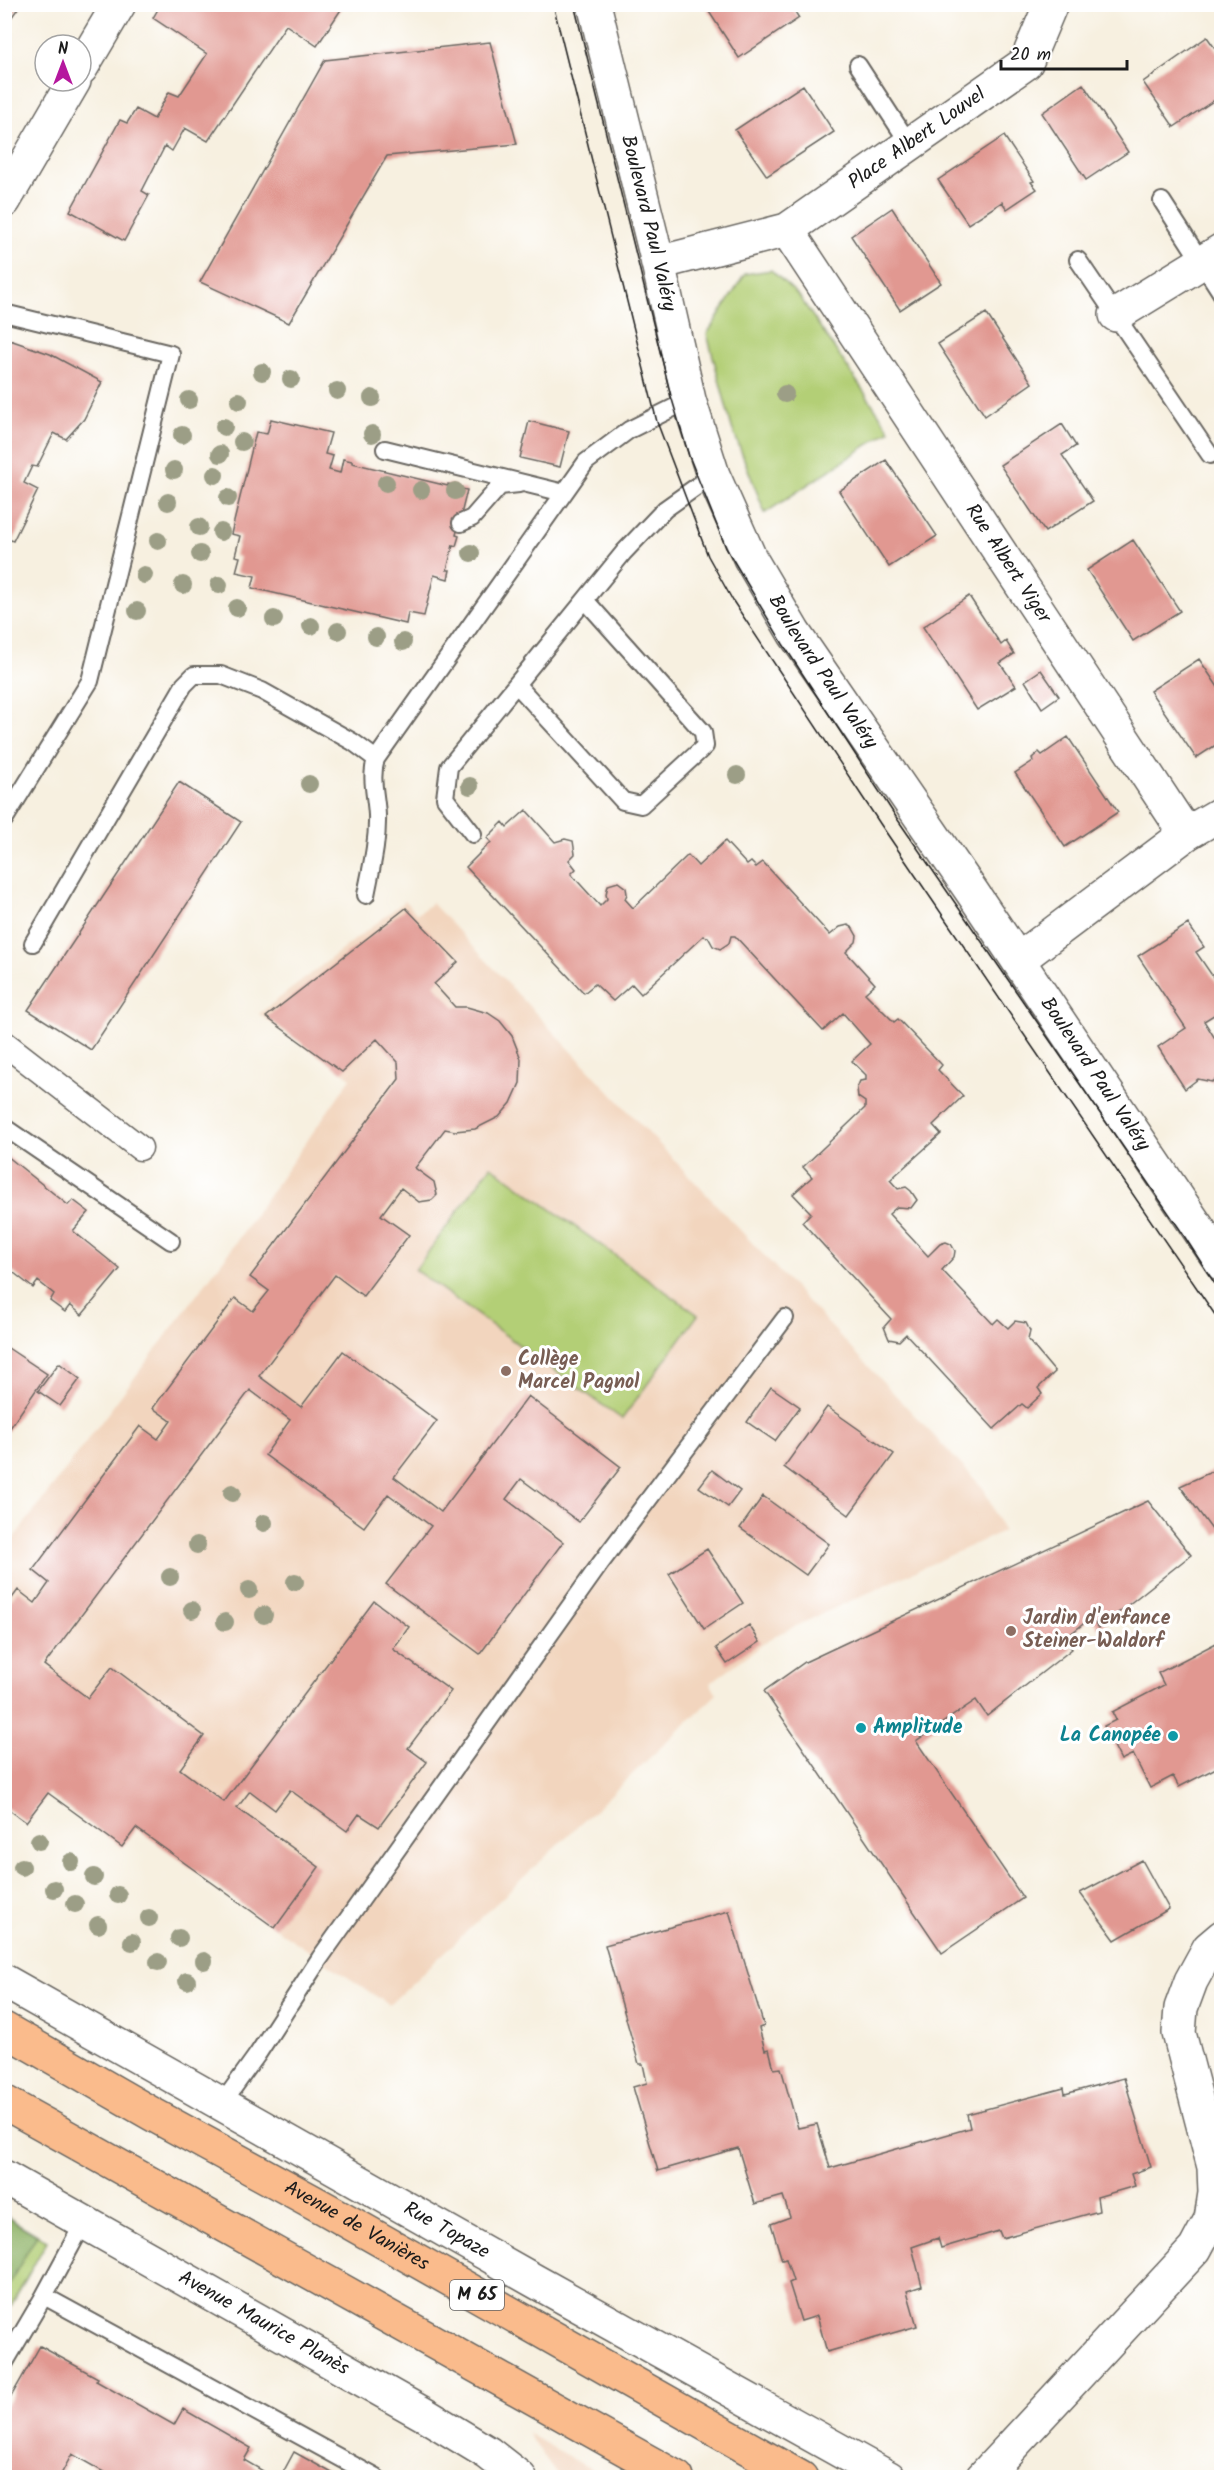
<svg xmlns="http://www.w3.org/2000/svg" width="1226" height="2482" viewBox="0 0 1226 2482" font-family="Kalam,sans-serif">
  <rect width="100%" height="100%" fill="#fff"/>
  <filter id="ink" filterUnits="userSpaceOnUse"><feTurbulence type="fractalNoise" baseFrequency=".0167" numOctaves="2"/><feDisplacementMap in="SourceGraphic" scale="12" xChannelSelector="R" yChannelSelector="G"/><feConvolveMatrix kernelMatrix="1 2 1 2 8 2 1 2 1" color-interpolation-filters="sRGB"/></filter>
  <filter id="wash" filterUnits="userSpaceOnUse"><feTurbulence type="fractalNoise" baseFrequency=".008" numOctaves="4" result="noise"/><feDisplacementMap in="SourceGraphic" scale="24" xChannelSelector="R" yChannelSelector="G"/><feGaussianBlur stdDeviation="1.35" result="paint"/><feColorMatrix in="noise" values="0 0 0 0 0 0 0 0 0 0 0 0 0 0 0 0 0 1.4 0 .05"/><feComposite in="paint" operator="in"/></filter>
  <g filter="url(#wash)">
    <rect width="100%" height="100%" fill="#f7f0e0"/>
    <!-- built -->
    <path fill="#f2d5be" d="M 405,901 L 417,914 L 432,903 L 984,1489 L 1003,1531 L 774,1636 L 710,1683 L 717,1694 L 389,2005 L 275,1928 L 136,1828 L 122,1847 L 48,1793 L 26,1822 L 5,1806 L 4,1551 L 229,1252 L 351,1078 L 259,1014 Z
      M 527,2433 L 605,2477 L 559,2477 Z"/>
    <!-- green -->
    <path fill="#b3cf76" stroke="#687649" stroke-width="1.5" d="M 771,270 L 799,296 L 890,430 L 765,513 L 732,428 L 707,334 L 745,274 Z
      M 491,1166 L 698,1315 L 622,1419 L 415,1270 Z
      M 5,2216 L 47,2241 L 5,2317 Z"/>
    <!-- forest -->
    <path fill="#8eb267" stroke="#556742" stroke-width="1.5" d="M 5,2216 L 37,2235 L 5,2291 Z"/>
    <g id="blocks">
      <!-- building -->
      <path fill="#e19891" d="M 4,4 L 21,4 L 4,28 Z
        M 161,4 L 338,4 L 342,8 L 317,46 L 286,25 L 208,141 L 185,128 L 172,151 L 165,146 L 142,191 L 149,195 L 124,241 L 70,211 L 120,120 L 127,123 L 136,109 L 154,119 L 169,92 L 179,96 L 207,54 L 153,18 Z
        M 704,4 L 790,4 L 799,18 L 739,58 Z
        M 1207,37 L 1222,58 L 1222,95 L 1174,127 L 1143,82 Z
        M 490,42 L 517,144 L 387,156 L 289,323 L 200,282 L 325,60 Z
        M 1083,84 L 1128,152 L 1086,180 L 1042,113 Z
        M 803,85 L 834,132 L 767,176 L 735,130 Z
        M 1004,136 L 1034,181 L 1031,182 L 1037,189 L 1007,209 L 1002,202 L 968,224 L 938,180 Z
        M 892,208 L 941,283 L 900,310 L 851,236 Z
        M 986,313 L 1032,383 L 985,416 L 938,344 Z
        M 4,338 L 50,354 L 102,382 L 84,419 L 66,439 L 54,433 L 37,467 L 32,466 L 24,483 L 38,490 L 13,541 L 4,537 Z
        M 271,419 L 331,433 L 325,454 L 333,456 L 329,470 L 340,473 L 343,459 L 352,461 L 352,463 L 448,486 L 448,484 L 455,485 L 457,488 L 467,490 L 456,535 L 459,536 L 456,546 L 453,545 L 447,570 L 450,570 L 448,579 L 434,575 L 424,616 L 408,613 L 406,624 L 252,588 L 255,576 L 236,572 L 240,557 L 235,556 L 240,536 L 231,534 L 256,432 L 267,434 Z
        M 529,421 L 569,431 L 560,467 L 520,458 Z
        M 1062,424 L 1076,446 L 1062,455 L 1093,501 L 1045,532 L 1000,465 Z
        M 886,460 L 937,536 L 889,567 L 839,491 Z
        M 1133,540 L 1180,611 L 1133,641 L 1087,570 Z
        M 969,596 L 1001,645 L 1006,641 L 1014,654 L 1000,663 L 1016,686 L 977,710 L 923,627 Z
        M 1199,659 L 1222,693 L 1222,741 L 1196,758 L 1150,691 Z
        M 1041,670 L 1059,696 L 1042,708 L 1025,681 Z
        M 1068,737 L 1118,812 L 1065,847 L 1015,773 L 1033,761 L 1032,758 L 1039,752 L 1042,755 Z
        M 179,782 L 241,822 L 91,1050 L 28,1010 Z
        M 526,810 L 555,842 L 565,839 L 573,841 L 575,854 L 569,860 L 576,869 L 571,874 L 600,906 L 607,899 L 606,894 L 608,885 L 618,882 L 626,888 L 627,894 L 625,899 L 633,908 L 688,855 L 698,866 L 725,841 L 747,865 L 751,862 L 756,867 L 763,862 L 830,935 L 840,927 L 848,925 L 852,927 L 857,936 L 856,942 L 846,952 L 875,984 L 865,993 L 894,1022 L 898,1019 L 942,1065 L 938,1070 L 963,1096 L 933,1125 L 941,1134 L 890,1180 L 898,1189 L 906,1187 L 911,1191 L 917,1200 L 911,1208 L 897,1207 L 889,1214 L 928,1256 L 940,1244 L 946,1242 L 951,1244 L 955,1251 L 954,1257 L 942,1270 L 993,1324 L 998,1319 L 1008,1328 L 1015,1321 L 1026,1323 L 1030,1331 L 1028,1340 L 1055,1372 L 1038,1388 L 1042,1394 L 1027,1408 L 1022,1404 L 994,1429 L 906,1334 L 899,1341 L 889,1339 L 884,1327 L 891,1319 L 802,1222 L 811,1213 L 793,1194 L 812,1177 L 803,1167 L 865,1108 L 865,1102 L 858,1097 L 857,1088 L 860,1081 L 866,1080 L 866,1075 L 852,1061 L 870,1044 L 843,1013 L 823,1031 L 735,936 L 731,936 L 729,943 L 720,949 L 713,946 L 708,937 L 703,936 L 641,994 L 632,984 L 613,1001 L 595,984 L 584,993 L 466,867 L 491,842 L 487,838 L 503,822 L 507,827 Z
        M 406,908 L 458,962 L 434,984 L 455,1007 L 467,1007 L 488,1013 L 500,1021 L 512,1036 L 521,1059 L 520,1083 L 511,1103 L 499,1117 L 475,1129 L 455,1131 L 445,1129 L 415,1168 L 434,1182 L 437,1195 L 432,1200 L 419,1202 L 401,1188 L 381,1215 L 409,1235 L 363,1296 L 335,1275 L 259,1376 L 301,1407 L 343,1351 L 437,1421 L 394,1477 L 441,1512 L 528,1396 L 621,1467 L 579,1522 L 521,1479 L 506,1499 L 563,1542 L 480,1654 L 386,1584 L 431,1526 L 388,1494 L 364,1527 L 265,1455 L 290,1420 L 250,1390 L 44,1665 L 88,1698 L 112,1667 L 204,1736 L 180,1769 L 224,1802 L 374,1601 L 409,1627 L 393,1649 L 451,1691 L 408,1748 L 427,1762 L 379,1827 L 359,1814 L 347,1831 L 290,1790 L 275,1810 L 250,1791 L 237,1808 L 319,1867 L 275,1928 L 136,1828 L 122,1847 L 48,1793 L 26,1822 L 4,1806 L 4,1609 L 18,1590 L 35,1603 L 49,1583 L 33,1570 L 140,1426 L 158,1439 L 171,1421 L 153,1408 L 235,1298 L 253,1311 L 269,1291 L 250,1277 L 399,1079 L 398,1062 L 377,1039 L 342,1072 L 266,1017 Z
        M 1188,924 L 1204,947 L 1196,952 L 1222,990 L 1222,1010 L 1204,1021 L 1216,1040 L 1222,1036 L 1222,1076 L 1212,1082 L 1198,1079 L 1185,1089 L 1158,1047 L 1186,1028 L 1138,956 Z
        M 7,1156 L 68,1205 L 73,1200 L 89,1212 L 73,1231 L 120,1269 L 82,1315 L 70,1305 L 65,1312 L 50,1301 L 54,1294 L 38,1281 L 33,1288 L 4,1265 L 4,1159 Z
        M 5,1346 L 47,1374 L 8,1431 L 5,1429 Z
        M 59,1363 L 80,1379 L 60,1406 L 38,1391 Z
        M 771,1387 L 800,1407 L 775,1441 L 747,1422 Z
        M 827,1407 L 894,1454 L 849,1515 L 784,1467 Z
        M 1222,1467 L 1222,1531 L 1216,1535 L 1180,1486 Z
        M 712,1470 L 740,1491 L 728,1507 L 699,1487 Z
        M 763,1496 L 829,1544 L 806,1575 L 740,1528 Z
        M 1148,1501 L 1191,1555 L 1099,1628 L 1091,1618 L 1064,1639 L 1072,1649 L 987,1716 L 976,1700 L 916,1741 L 1023,1898 L 942,1953 L 764,1691 L 805,1662 Z
        M 707,1549 L 743,1603 L 704,1629 L 669,1574 Z
        M 749,1625 L 760,1642 L 727,1664 L 716,1648 Z
        M 1222,1640 L 1222,1774 L 1218,1767 L 1179,1787 L 1173,1776 L 1150,1788 L 1133,1754 L 1121,1760 L 1104,1726 L 1116,1720 L 1112,1712 L 1164,1685 L 1158,1673 Z
        M 1142,1860 L 1169,1909 L 1115,1940 L 1080,1893 Z
        M 729,1911 L 764,2026 L 759,2028 L 765,2050 L 769,2049 L 774,2069 L 781,2068 L 798,2128 L 817,2124 L 830,2168 L 970,2128 L 967,2114 L 1064,2088 L 1065,2094 L 1124,2078 L 1151,2167 L 1131,2174 L 1135,2186 L 1097,2197 L 1099,2211 L 1002,2238 L 999,2231 L 941,2248 L 938,2238 L 912,2247 L 922,2286 L 907,2291 L 917,2326 L 827,2352 L 817,2316 L 801,2321 L 789,2283 L 793,2281 L 786,2259 L 782,2260 L 771,2224 L 790,2217 L 783,2196 L 755,2204 L 738,2148 L 658,2171 L 633,2087 L 647,2083 L 643,2064 L 639,2064 L 605,1945 Z
        M 40,2346 L 98,2378 L 96,2381 L 174,2425 L 183,2409 L 251,2448 L 244,2460 L 275,2478 L 114,2478 L 72,2454 L 59,2478 L 4,2478 L 4,2409 Z
        M 294,2452 L 341,2478 L 280,2478 Z"/>
    </g>
  </g>
  <g filter="url(#ink)">
    <use href="#blocks" fill-opacity="0" stroke="#696661" stroke-width="1.5"/>
    <g fill="none" stroke-linecap="round" stroke-linejoin="round">
      <defs>
        <path id="service" d="M 858,65 L 910,145
          M 1162,201 L 1222,294
          M 1078,260 L 1210,455
          M 4,313 L 171,354 L 90,681 L 4,820
          M 385,449 L 564,493
          M 461,523 L 472,518 L 500,486 L 519,484
          M 517,685 L 623,801 L 641,805 L 705,746 L 703,732 L 585,600
          M 473,834 L 445,798 L 449,767 L 624,552 L 665,509 L 713,475
          M 366,895 C 371,869 378,842 377,815 C 376,795 370,778 376,759 L 586,462 L 629,430 L 689,400
          M 33,943 L 184,685 L 194,675 L 221,675 L 262,691 L 353,742 L 376,759
          M 4,1127 L 171,1241
          M 221,2105 L 257,2055 L 320,1958 L 600,1564 L 785,1318
          M 44,2296 L 84,2222
          M 4,2364 L 44,2296 L 377,2478"/>
        <path id="pedestrian" d="M 4,1043 L 140,1148"/>
        <g id="minor">
          <path id="s1" d="M 594,4 L 658,263 L 689,400 L 713,475 L 750,558 L 794,633 L 972,892 L 1222,1264"/>
          <path d="M 81,68 L 119,4"/>
          <path d="M 4,201 L 74,81"/>
          <path id="s2" d="M 787,230 L 1186,834"/>
          <path id="s3" d="M 658,263 L 787,230 L 1026,63 L 1050,6"/>
          <path d="M 1116,315 L 1222,250"/>
          <path d="M 1018,960 L 1186,834 L 1222,813"/>
          <path id="s4" d="M 4,1981 L 533,2280 L 889,2478"/>
          <path id="s5" d="M 4,2177 L 427,2416 L 488,2453 L 520,2478"/>
          <path d="M 982,2478 L 1195,2249 L 1211,2219 L 1215,2193 L 1214,2167 L 1179,2033 L 1181,2008 L 1191,1981 L 1209,1948 L 1222,1937"/>
        </g>
        <g id="primary">
          <path id="s6" d="M 4,2029 L 152,2114 L 326,2209 L 801,2478"/>
          <path d="M 4,2102 L 677,2478"/>
        </g>
      </defs>
      <!-- service casing -->
      <use href="#service" stroke="#696661" stroke-width="20"/>
      <!-- pedestrian casing -->
      <use href="#pedestrian" stroke="#696661" stroke-width="27"/>
      <!-- minor casing -->
      <use href="#minor" stroke="#696661" stroke-width="36"/>
      <!-- primary casing -->
      <use href="#primary" stroke="#696661" stroke-width="36"/>
      <!-- service -->
      <use href="#service" stroke="#fff" stroke-width="16"/>
      <!-- pedestrian -->
      <use href="#pedestrian" stroke="#fff" stroke-width="24"/>
      <!-- minor -->
      <use href="#minor" stroke="#fff" stroke-width="33"/>
      <!-- primary -->
      <use href="#primary" stroke="#fabb8c" stroke-width="33"/>
      <!-- tram -->
      <path stroke="#1c1c1c" stroke-width="1.5" d="M 553,4 L 657,422 L 708,556 L 733,601 L 881,825 L 1222,1325
        M 574,4 L 671,396 L 689,456 L 726,548 L 783,644 L 898,820 L 1179,1228 L 1222,1295"/>
    </g>
    <!-- trees -->
    <g fill="#9c9e86">
      <circle cx="262" cy="372" r="9"/>
      <circle cx="291" cy="379" r="9"/>
      <circle cx="337" cy="391" r="9"/>
      <circle cx="785" cy="394" r="9"/>
      <circle cx="372" cy="398" r="9"/>
      <circle cx="189" cy="400" r="9"/>
      <circle cx="239" cy="401" r="9"/>
      <circle cx="224" cy="427" r="9"/>
      <circle cx="372" cy="434" r="9"/>
      <circle cx="182" cy="435" r="9"/>
      <circle cx="242" cy="442" r="9"/>
      <circle cx="220" cy="454" r="9"/>
      <circle cx="174" cy="470" r="9"/>
      <circle cx="215" cy="475" r="9"/>
      <circle cx="386" cy="483" r="9"/>
      <circle cx="421" cy="490" r="9"/>
      <circle cx="455" cy="491" r="9"/>
      <circle cx="228" cy="498" r="9"/>
      <circle cx="168" cy="502" r="9"/>
      <circle cx="199" cy="527" r="9"/>
      <circle cx="221" cy="532" r="9"/>
      <circle cx="158" cy="541" r="9"/>
      <circle cx="471" cy="553" r="9"/>
      <circle cx="200" cy="554" r="9"/>
      <circle cx="144" cy="575" r="9"/>
      <circle cx="183" cy="585" r="9"/>
      <circle cx="219" cy="585" r="9"/>
      <circle cx="237" cy="608" r="9"/>
      <circle cx="137" cy="611" r="9"/>
      <circle cx="274" cy="619" r="9"/>
      <circle cx="311" cy="626" r="9"/>
      <circle cx="338" cy="631" r="9"/>
      <circle cx="376" cy="637" r="9"/>
      <circle cx="403" cy="642" r="9"/>
      <circle cx="737" cy="775" r="9"/>
      <circle cx="309" cy="784" r="9"/>
      <circle cx="470" cy="786" r="9"/>
      <circle cx="232" cy="1493" r="9"/>
      <circle cx="264" cy="1523" r="9"/>
      <circle cx="197" cy="1545" r="9"/>
      <circle cx="170" cy="1577" r="9"/>
      <circle cx="295" cy="1582" r="9"/>
      <circle cx="249" cy="1590" r="9"/>
      <circle cx="192" cy="1610" r="9"/>
      <circle cx="264" cy="1615" r="9"/>
      <circle cx="225" cy="1622" r="9"/>
      <circle cx="39" cy="1841" r="9"/>
      <circle cx="71" cy="1862" r="9"/>
      <circle cx="22" cy="1867" r="9"/>
      <circle cx="94" cy="1877" r="9"/>
      <circle cx="54" cy="1889" r="9"/>
      <circle cx="118" cy="1895" r="9"/>
      <circle cx="75" cy="1904" r="9"/>
      <circle cx="149" cy="1918" r="9"/>
      <circle cx="98" cy="1925" r="9"/>
      <circle cx="179" cy="1938" r="9"/>
      <circle cx="132" cy="1942" r="9"/>
      <circle cx="204" cy="1961" r="9"/>
      <circle cx="158" cy="1962" r="9"/>
      <circle cx="187" cy="1981" r="9"/>
    </g>
  </g>
  <!-- markers -->
  <g fill="#8d6e63" stroke="#fff" stroke-width="2">
    <circle cx="506" cy="1371" r="6"/>
    <circle cx="1011" cy="1631" r="6"/>
  </g>
  <g fill="#0f9aa8" stroke="#fff" stroke-width="2">
    <circle cx="861" cy="1728" r="6"/>
    <circle cx="1173" cy="1736" r="6"/>
  </g>
  <g text-anchor="middle" dominant-baseline="central" stroke-width="6" stroke-linejoin="round" paint-order="stroke">
    <!-- shield labels -->
    <rect fill="#fff" stroke="#606060" stroke-width="1.5" x="450" y="2280" width="54" height="30" rx="4.5"/>
    <g font-size="18" font-weight="bold" fill="#1c1c1c">
      <text x="477" y="2295">M 65</text>
    </g>
    <!-- street labels -->
    <g font-size="20" fill="#1c1c1c" stroke="#fff">
      <text stroke="none"><textPath href="#s3" startOffset="292">Place Albert Louvel</textPath></text>
      <text stroke="none"><textPath href="#s1" startOffset="226">Boulevard Paul Valéry</textPath></text>
      <text stroke="none"><textPath href="#s2" startOffset="400">Rue Albert Viger</textPath></text>
      <text stroke="none"><textPath href="#s1" startOffset="712">Boulevard Paul Valéry</textPath></text>
      <text stroke="none"><textPath href="#s1" startOffset="1198">Boulevard Paul Valéry</textPath></text>
      <text stroke="none"><textPath href="#s6" startOffset="404">Avenue de Vanières</textPath></text>
      <text stroke="none"><textPath href="#s4" startOffset="508">Rue Topaze</textPath></text>
      <text stroke="none"><textPath href="#s5" startOffset="298">Avenue Maurice Planès</textPath></text>
    </g>
    <!-- education labels -->
    <g font-size="20" font-weight="bold" fill="#785e54" stroke="#fff" text-anchor="start">
      <text x="518" y="1360">Collège<tspan x="518" dy="23">Marcel Pagnol</tspan></text>
      <text x="1023" y="1619">Jardin d'enfance<tspan x="1023" dy="23">Steiner-Waldorf</tspan></text>
    </g>
    <!-- culture labels -->
    <g font-size="20" font-weight="bold" fill="#0d838f" stroke="#fff" text-anchor="start">
      <text x="873" y="1728">Amplitude</text>
      <text x="1161" y="1736" text-anchor="end">La Canopée</text>
    </g>
  </g>
  <!-- margin -->
  <rect width="1226" height="2482" fill="none" stroke="#fff" stroke-width="24"/>
  <!-- north arrow -->
  <g transform="translate(63 63)"><circle r="28" fill="#ffffff" stroke="#a4a4a4" stroke-width="1.5"/>
  <path d="M0-4.5L10 22L0 15L-10 22Z" fill="#b5179e"/>
  <text y="-9" font-size="16" font-weight="bold" text-anchor="middle" fill="#1c1c1c">N</text>
  </g>
  <!-- scale -->
  <path d="M1001 60v9h126v-9" fill="none" stroke="#1c1c1c" stroke-width="3"/>
  <text x="1010" y="60" font-size="18" fill="#1c1c1c" stroke="#ffffff" stroke-width="4.5" paint-order="stroke">20 m</text>
</svg>
